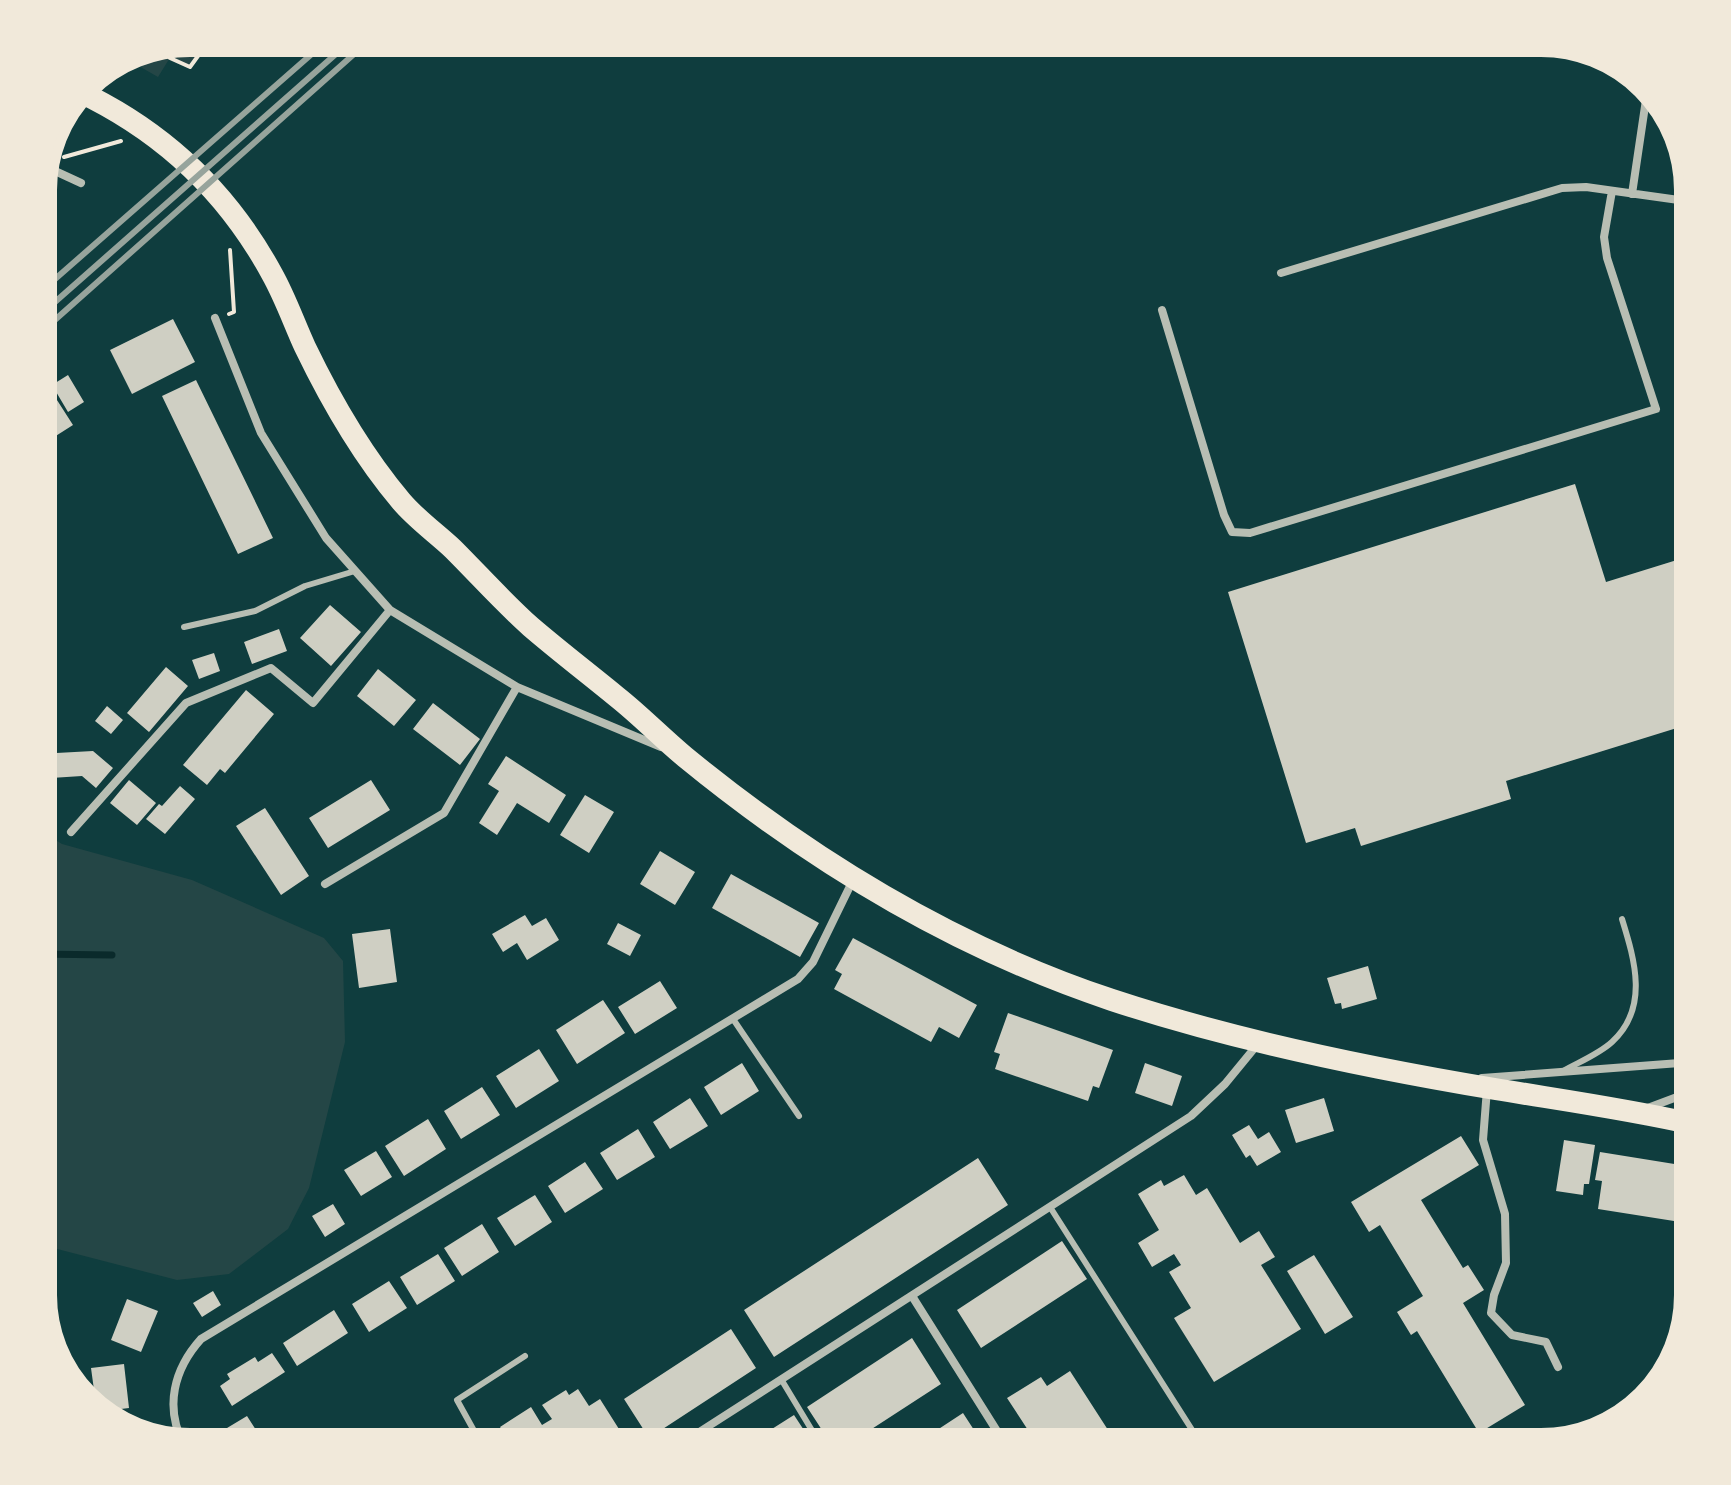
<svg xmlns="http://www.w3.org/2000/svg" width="1731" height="1485" viewBox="0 0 1731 1485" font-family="Inter,sans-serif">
  <rect width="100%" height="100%" fill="#0f3d3e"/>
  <!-- green -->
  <path fill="#244646" d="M 190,38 L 202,45 L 193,62 L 187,65 L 171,56 L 158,77 L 130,61 Z
    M 38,829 L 62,844 L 192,880 L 324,938 L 343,961 L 345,1042 L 309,1188 L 288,1229 L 229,1274 L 177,1280 L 38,1244 Z"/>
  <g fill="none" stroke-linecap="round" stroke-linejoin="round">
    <!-- stream -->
    <path stroke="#0a2a2b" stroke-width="7" d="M 38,596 L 43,596
      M 38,954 L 112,955"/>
  </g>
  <!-- building -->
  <path fill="#cfcfc3" d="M 38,203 L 55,208 L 46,238 L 38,235 Z
    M 173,319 L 195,362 L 132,394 L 110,350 Z
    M 68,375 L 84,402 L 68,412 L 52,385 Z
    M 196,380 L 273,538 L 238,554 L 162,396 Z
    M 48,386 L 73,425 L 40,446 L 38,392 Z
    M 1575,484 L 1606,582 L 1693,555 L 1693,723 L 1506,781 L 1511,799 L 1361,846 L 1355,828 L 1306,843 L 1228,592 Z
    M 330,605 L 361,632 L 331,666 L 300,638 Z
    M 279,629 L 287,651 L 252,664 L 244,642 Z
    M 214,653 L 220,671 L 199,679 L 192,660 Z
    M 166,667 L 188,686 L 149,732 L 127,713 Z
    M 378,669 L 416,700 L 394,726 L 357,696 Z
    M 246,690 L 274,714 L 225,773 L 220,769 L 207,785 L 183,765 Z
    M 433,703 L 480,739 L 460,765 L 413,729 Z
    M 107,706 L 123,720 L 111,734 L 95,721 Z
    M 93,751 L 113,768 L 96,788 L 82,776 L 51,778 L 38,793 L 38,754 Z
    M 506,756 L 566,795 L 549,823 L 517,803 L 497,835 L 479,823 L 499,791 L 488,784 Z
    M 129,780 L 156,803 L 137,825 L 110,803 Z
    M 371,780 L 390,810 L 328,848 L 309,818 Z
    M 180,786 L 195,799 L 165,834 L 146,819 L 159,804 L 162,806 Z
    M 585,795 L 614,812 L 589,853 L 560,835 Z
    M 265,808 L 309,876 L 281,895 L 236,826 Z
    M 660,851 L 695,872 L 675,905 L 640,884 Z
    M 731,874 L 819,923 L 800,957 L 712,908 Z
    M 525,915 L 532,926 L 546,918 L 559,940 L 527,960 L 517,943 L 503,952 L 492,934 Z
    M 618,923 L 641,935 L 630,956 L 607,944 Z
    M 390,929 L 397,982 L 359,988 L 352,934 Z
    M 853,938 L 977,1005 L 959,1038 L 939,1027 L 931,1042 L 834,989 L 842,974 L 835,970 Z
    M 1368,966 L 1377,999 L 1342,1009 L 1341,1003 L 1335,1004 L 1327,978 Z
    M 660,981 L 677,1008 L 635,1034 L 618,1007 Z
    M 603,1000 L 625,1033 L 577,1064 L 556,1030 Z
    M 1008,1013 L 1113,1050 L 1099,1088 L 1093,1086 L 1088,1101 L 995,1069 L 1000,1054 L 994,1052 Z
    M 539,1049 L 559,1081 L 516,1108 L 496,1076 Z
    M 742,1063 L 759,1091 L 721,1115 L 704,1087 Z
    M 1145,1063 L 1182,1076 L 1172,1106 L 1135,1093 Z
    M 482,1087 L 500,1115 L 461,1139 L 444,1111 Z
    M 690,1098 L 708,1126 L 670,1149 L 653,1122 Z
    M 1324,1098 L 1334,1131 L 1296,1143 L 1285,1110 Z
    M 428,1119 L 446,1149 L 404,1176 L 385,1146 Z
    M 1249,1125 L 1258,1139 L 1269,1132 L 1281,1152 L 1257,1166 L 1250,1155 L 1246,1158 L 1232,1135 Z
    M 638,1129 L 655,1157 L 617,1180 L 600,1153 Z
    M 1461,1136 L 1479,1165 L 1421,1200 L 1463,1268 L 1468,1265 L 1484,1290 L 1463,1303 L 1525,1405 L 1479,1433 L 1417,1331 L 1411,1335 L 1397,1312 L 1423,1296 L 1380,1225 L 1369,1232 L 1351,1202 Z
    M 1564,1140 L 1595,1145 L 1589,1184 L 1584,1184 L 1583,1195 L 1556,1191 Z
    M 376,1151 L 392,1177 L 361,1196 L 344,1170 Z
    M 1600,1152 L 1693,1167 L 1693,1224 L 1598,1209 L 1602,1181 L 1595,1180 Z
    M 978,1158 L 1008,1205 L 774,1357 L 744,1310 Z
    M 585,1162 L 603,1189 L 565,1213 L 548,1186 Z
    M 1184,1175 L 1196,1195 L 1207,1188 L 1240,1243 L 1259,1231 L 1275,1257 L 1261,1265 L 1301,1329 L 1214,1382 L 1174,1318 L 1191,1308 L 1169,1272 L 1181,1265 L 1174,1254 L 1152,1267 L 1138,1243 L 1159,1230 L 1138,1194 L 1161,1180 L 1164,1186 Z
    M 535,1195 L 552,1222 L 515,1246 L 497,1218 Z
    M 333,1204 L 345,1224 L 325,1237 L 312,1216 Z
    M 482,1224 L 499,1252 L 462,1276 L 444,1248 Z
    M 1062,1241 L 1087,1279 L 981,1348 L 957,1310 Z
    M 438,1254 L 455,1281 L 417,1305 L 400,1277 Z
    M 1314,1255 L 1353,1317 L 1325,1334 L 1287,1271 Z
    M 389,1281 L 407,1308 L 369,1332 L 352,1304 Z
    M 213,1291 L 221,1305 L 202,1317 L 193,1303 Z
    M 127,1299 L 158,1311 L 141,1352 L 111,1340 Z
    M 334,1310 L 348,1333 L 297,1366 L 283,1343 Z
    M 731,1329 L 756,1368 L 649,1438 L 624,1399 Z
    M 912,1338 L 941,1384 L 844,1447 L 833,1447 L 807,1407 Z
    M 272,1353 L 285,1372 L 232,1406 L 220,1386 L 230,1379 L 227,1374 L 255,1357 L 258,1362 Z
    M 124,1364 L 129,1408 L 97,1412 L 91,1368 Z
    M 1070,1371 L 1119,1447 L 1039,1447 L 1007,1398 L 1041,1377 L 1047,1386 Z
    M 578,1389 L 589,1406 L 600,1399 L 624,1437 L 608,1447 L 513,1447 L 500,1427 L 531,1407 L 542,1425 L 552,1419 L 542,1405 L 566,1390 L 569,1395 Z
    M 963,1413 L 985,1447 L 939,1447 L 931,1434 Z
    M 794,1415 L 815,1447 L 752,1447 L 750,1443 Z
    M 247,1416 L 263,1441 L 267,1447 L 232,1447 L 222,1431 Z"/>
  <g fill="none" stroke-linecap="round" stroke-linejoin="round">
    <!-- path -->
    <path stroke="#f1e9da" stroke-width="4" d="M 170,58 L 190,67 L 211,38
      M 64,157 L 121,141
      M 229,314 L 234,312 L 230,250"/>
    <!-- service -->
    <path stroke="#b8beb3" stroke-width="6" d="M 184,627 L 255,611 L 305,586 L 355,571
      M 733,1019 L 799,1116
      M 1563,1071 C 1579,1062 1599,1054 1612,1042 C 1649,1008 1635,961 1622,919
      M 1050,1207 L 1203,1447
      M 781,1379 L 822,1447
      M 483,1447 L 457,1400 L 525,1356"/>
    <!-- minor -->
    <path stroke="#b8beb3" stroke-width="8" d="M 42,165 L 81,183
      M 1632,194 L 1648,86
      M 1281,273 L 1562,188 L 1586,187 L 1693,202
      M 1162,310 L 1224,515 L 1232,532 L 1250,533 L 1656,409 L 1607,258 L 1604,237 L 1612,191
      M 215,318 L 261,433 L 326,538 L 390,610 L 517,687 L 661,747
      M 71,832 L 186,703 L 271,668 L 313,703 L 390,610
      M 325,884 L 444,813 L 517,687
      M 1482,1078 L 1693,1062
      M 1487,1089 L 1483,1140 L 1505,1214 L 1506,1263 L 1494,1295 L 1491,1313 L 1512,1335 L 1546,1342 L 1558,1367
      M 1645,1109 L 1693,1091
      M 912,1296 L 1007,1447
      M 184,1445 C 164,1407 174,1369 201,1339 L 798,979 L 813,962 L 853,880
      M 676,1447 L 1191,1116 L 1225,1084 L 1257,1045"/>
    <!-- trunk -->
    <path stroke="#f1e9da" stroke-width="22" d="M 78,91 C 163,131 227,191 272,274 C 285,297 294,323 305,347 C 331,401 363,456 401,501 C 416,519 436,533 453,549 C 479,575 504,603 531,627 C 559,651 589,674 617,697 C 641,716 662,738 685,757 C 812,861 956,948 1112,1000 C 1233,1040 1369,1068 1495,1089 C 1561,1100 1627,1109 1693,1124"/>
    <!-- rail -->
    <path stroke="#97a49c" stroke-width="6" d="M 38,294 L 330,38
      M 38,317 L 354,38
      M 38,335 L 372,38"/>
  </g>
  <!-- crop -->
  <path d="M0 0H1731V1485H0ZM190 52H1541A138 138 0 0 1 1679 190V1295A138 138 0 0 1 1541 1433H190A138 138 0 0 1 52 1295V190A138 138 0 0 1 190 52Z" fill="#f1e9da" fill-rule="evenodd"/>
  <path fill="none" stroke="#f1e9da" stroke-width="10" d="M190 52H1541A138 138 0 0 1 1679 190V1295A138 138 0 0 1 1541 1433H190A138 138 0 0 1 52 1295V190A138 138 0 0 1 190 52Z"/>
</svg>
